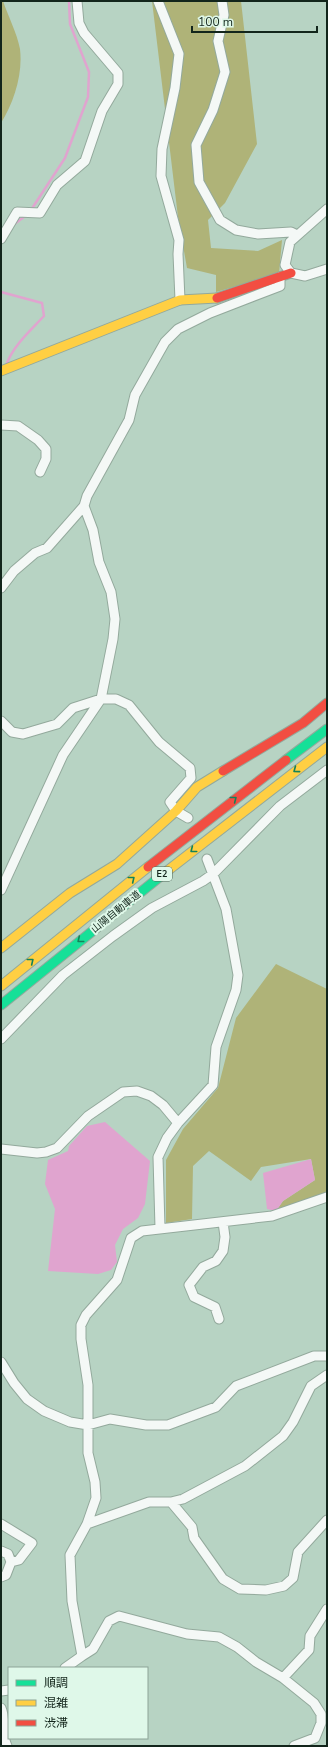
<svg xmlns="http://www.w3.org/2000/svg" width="328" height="1747" viewBox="0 0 328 1747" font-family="'Nunito Sans','Noto Sans JP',sans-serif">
  <rect width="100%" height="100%" fill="#b7d3c3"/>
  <!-- forest -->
  <path fill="#afb378" d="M 1,1 L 3,1 C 8,16 17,33 20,49 C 23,74 14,102 1,123 Z
    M 152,1 L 241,1 L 257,144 L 225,203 L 208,220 L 211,248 L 258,251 L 282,240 L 279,274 L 216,292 L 216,275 L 187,268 L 178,217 Z
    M 276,964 L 327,989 L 327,1188 L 325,1194 L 276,1211 L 283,1201 L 315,1180 L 311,1159 L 261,1167 L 251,1181 L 209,1151 L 193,1166 L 192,1219 L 166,1223 L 166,1160 L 183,1129 L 218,1088 L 236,1018 Z"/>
  <!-- water -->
  <path fill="#e0a4cf" d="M 105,1122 L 150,1161 L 145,1204 L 138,1218 L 123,1229 L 115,1245 L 117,1262 L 111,1270 L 98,1274 L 48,1271 L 55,1209 L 45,1184 L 48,1160 L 68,1151 L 69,1146 L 87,1126 Z
    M 311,1159 L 315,1180 L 283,1201 L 276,1211 L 267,1209 L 263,1173 Z"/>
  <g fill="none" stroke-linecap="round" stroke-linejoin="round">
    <!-- stream -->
    <path stroke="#e0a4cf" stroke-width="2.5" d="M 31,210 L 65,158 L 88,97 L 89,72 L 70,24 L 69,1
      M 13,225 L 28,214
      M 1,292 L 42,303 L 44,316 C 30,331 14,345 7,363"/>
    <defs>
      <path id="street" d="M 158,1 L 179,54 L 175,88 L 162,149 L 161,176 L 179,240 L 178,254 L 180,300
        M 222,1 L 224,15 L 218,41 L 225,72 L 213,110 L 196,145 L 199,182 L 220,220 L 236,230 L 258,234 L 291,232 L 297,235
        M 327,209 L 290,242 L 285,265 L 291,273 L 305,276 L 327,269
        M 1,239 L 17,212 L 40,213 L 57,185 L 85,161 L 102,111 L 118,84 L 118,73 L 84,33 L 79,23 L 77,1
        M 1,425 L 18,426 L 38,440 L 46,449 L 46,459 L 40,472
        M 1,588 L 14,571 L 35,553 L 47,548 L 84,506
        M 1,721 L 12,732 L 23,734 L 57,724 L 73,708 L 101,699 L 116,699 L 129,705 L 159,742 L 190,768 L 191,778 L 170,802 L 176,811 L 188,818
        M 1,890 L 63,755 L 101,699 L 113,639 L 115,619 L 111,592 L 99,562 L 93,530 L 84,506 L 87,496 L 129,420 L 135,395 L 165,342 L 178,329 L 210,313 L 280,286 L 280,277
        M 1,1039 L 63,975 L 113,936 L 152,908 L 203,881 L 213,874 L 280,806 L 327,770
        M 1,1149 L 37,1153 L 46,1152 L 57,1148 L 88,1116 L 123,1092 L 137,1091 L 151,1096 L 163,1105 L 178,1123
        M 160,1228 L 158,1157 L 167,1138 L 178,1123 L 213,1085 L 216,1047 L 236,990 L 238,975 L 226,909 L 207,859
        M 219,1319 L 215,1307 L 194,1297 L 189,1285 L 203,1267 L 216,1261 L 223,1251 L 225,1237 L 223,1222
        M 1,1362 L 14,1383 L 27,1399 L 44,1411 L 70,1422 L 88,1425 L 110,1419 L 146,1425 L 168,1425 L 216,1407 L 236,1386 L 314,1356 L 327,1356
        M 171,1502 L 192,1527 L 194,1538 L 223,1579 L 240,1589 L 266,1590 L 284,1586 L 293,1578 L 298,1552 L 327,1520
        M 1,1524 L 32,1543 L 19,1560 L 11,1562
        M 87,1524 L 149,1502 L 171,1502 L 183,1499 L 245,1466 L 283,1436 L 293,1422 L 311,1386 L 327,1375
        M 1,1551 L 8,1554 L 11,1562 L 6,1575 L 1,1577
        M 82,1656 L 93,1649 L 109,1621 L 119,1616 L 187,1634 L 219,1637 L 237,1647 L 256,1662 L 283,1678 L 314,1703 L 321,1714 L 321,1723 L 315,1738 L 294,1746
        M 65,1668 L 82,1656 L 72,1601 L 70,1555 L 87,1524 L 96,1498 L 95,1482 L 88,1453 L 88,1385 L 81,1339 L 81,1325 L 86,1315 L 117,1280 L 131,1238 L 142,1231 L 272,1216 L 327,1197
        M 283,1678 L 309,1650 L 310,1636 L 327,1609
        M 1,1691 L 9,1690
        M 1,1708 C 7,1722 0,1731 7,1746"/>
      <path id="fast" d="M 286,760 L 327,729
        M 1,1005 L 162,875"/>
      <path id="slow" d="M 1,371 L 180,300 L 217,298
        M 162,875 L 327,747
        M 1,948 L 70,893 L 117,864 L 176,811 L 197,787 L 223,771
        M 1,986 L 148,867"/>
      <path id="jam" d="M 217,298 L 291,273
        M 223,771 L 303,723 L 327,703
        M 148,867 L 286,760"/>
    </defs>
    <!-- street casing -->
    <use href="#street" stroke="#93a99c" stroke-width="11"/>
    <!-- fast casing -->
    <use href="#fast" stroke="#93a99c" stroke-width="11"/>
    <!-- slow casing -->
    <use href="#slow" stroke="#93a99c" stroke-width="11"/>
    <!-- jam casing -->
    <use href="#jam" stroke="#93a99c" stroke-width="11"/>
    <!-- street -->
    <use href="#street" stroke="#f4f8f6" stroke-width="9"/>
    <!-- fast -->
    <use href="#fast" stroke="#16e098" stroke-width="9"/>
    <!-- slow -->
    <use href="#slow" stroke="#ffcf43" stroke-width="9"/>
    <!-- jam -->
    <use href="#jam" stroke="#f24e42" stroke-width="9"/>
  </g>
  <!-- one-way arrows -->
  <defs><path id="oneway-chevron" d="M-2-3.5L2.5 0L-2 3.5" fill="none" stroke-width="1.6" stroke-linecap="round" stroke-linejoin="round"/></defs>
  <g stroke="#14825a">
    <use href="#oneway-chevron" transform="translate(296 770) rotate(143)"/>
    <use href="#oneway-chevron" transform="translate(234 799) rotate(-38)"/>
    <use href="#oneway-chevron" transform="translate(193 850) rotate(142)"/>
    <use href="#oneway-chevron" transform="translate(132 879) rotate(-39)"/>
    <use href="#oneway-chevron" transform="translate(80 940) rotate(141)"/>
    <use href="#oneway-chevron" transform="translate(31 961) rotate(-39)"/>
  </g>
  <g text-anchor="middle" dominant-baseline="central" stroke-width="4" stroke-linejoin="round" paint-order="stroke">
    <!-- shield labels -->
    <rect fill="#dff8e9" stroke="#506459" stroke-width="1" x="152" y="867" width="20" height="14" rx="3"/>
    <g font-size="9" font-weight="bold" fill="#12251b">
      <text x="162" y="874">E2</text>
    </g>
    <!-- street labels -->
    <g font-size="10" fill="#12251b" stroke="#dff8e9">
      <text transform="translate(116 912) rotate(-39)">山陽自動車道</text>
    </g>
  </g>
  <!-- border -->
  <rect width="328" height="1747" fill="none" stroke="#12251b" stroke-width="4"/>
  <!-- legend -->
  <rect x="8" y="1667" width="140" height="72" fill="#dff8e9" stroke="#8da497"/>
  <rect x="16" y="1680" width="20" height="6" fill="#16e098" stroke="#8da497"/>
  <text x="44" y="1687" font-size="12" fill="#12251b">順調</text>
  <rect x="16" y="1700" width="20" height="6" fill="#ffcf43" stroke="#8da497"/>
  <text x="44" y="1707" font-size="12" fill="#12251b">混雑</text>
  <rect x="16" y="1720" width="20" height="6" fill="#f24e42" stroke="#8da497"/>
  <text x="44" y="1727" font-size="12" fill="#12251b">渋滞</text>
  <!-- scale -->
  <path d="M192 26v6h125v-6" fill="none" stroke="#12251b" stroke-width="2"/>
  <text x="198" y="26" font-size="12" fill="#12251b" stroke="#dff8e9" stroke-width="3" paint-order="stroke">100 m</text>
</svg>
